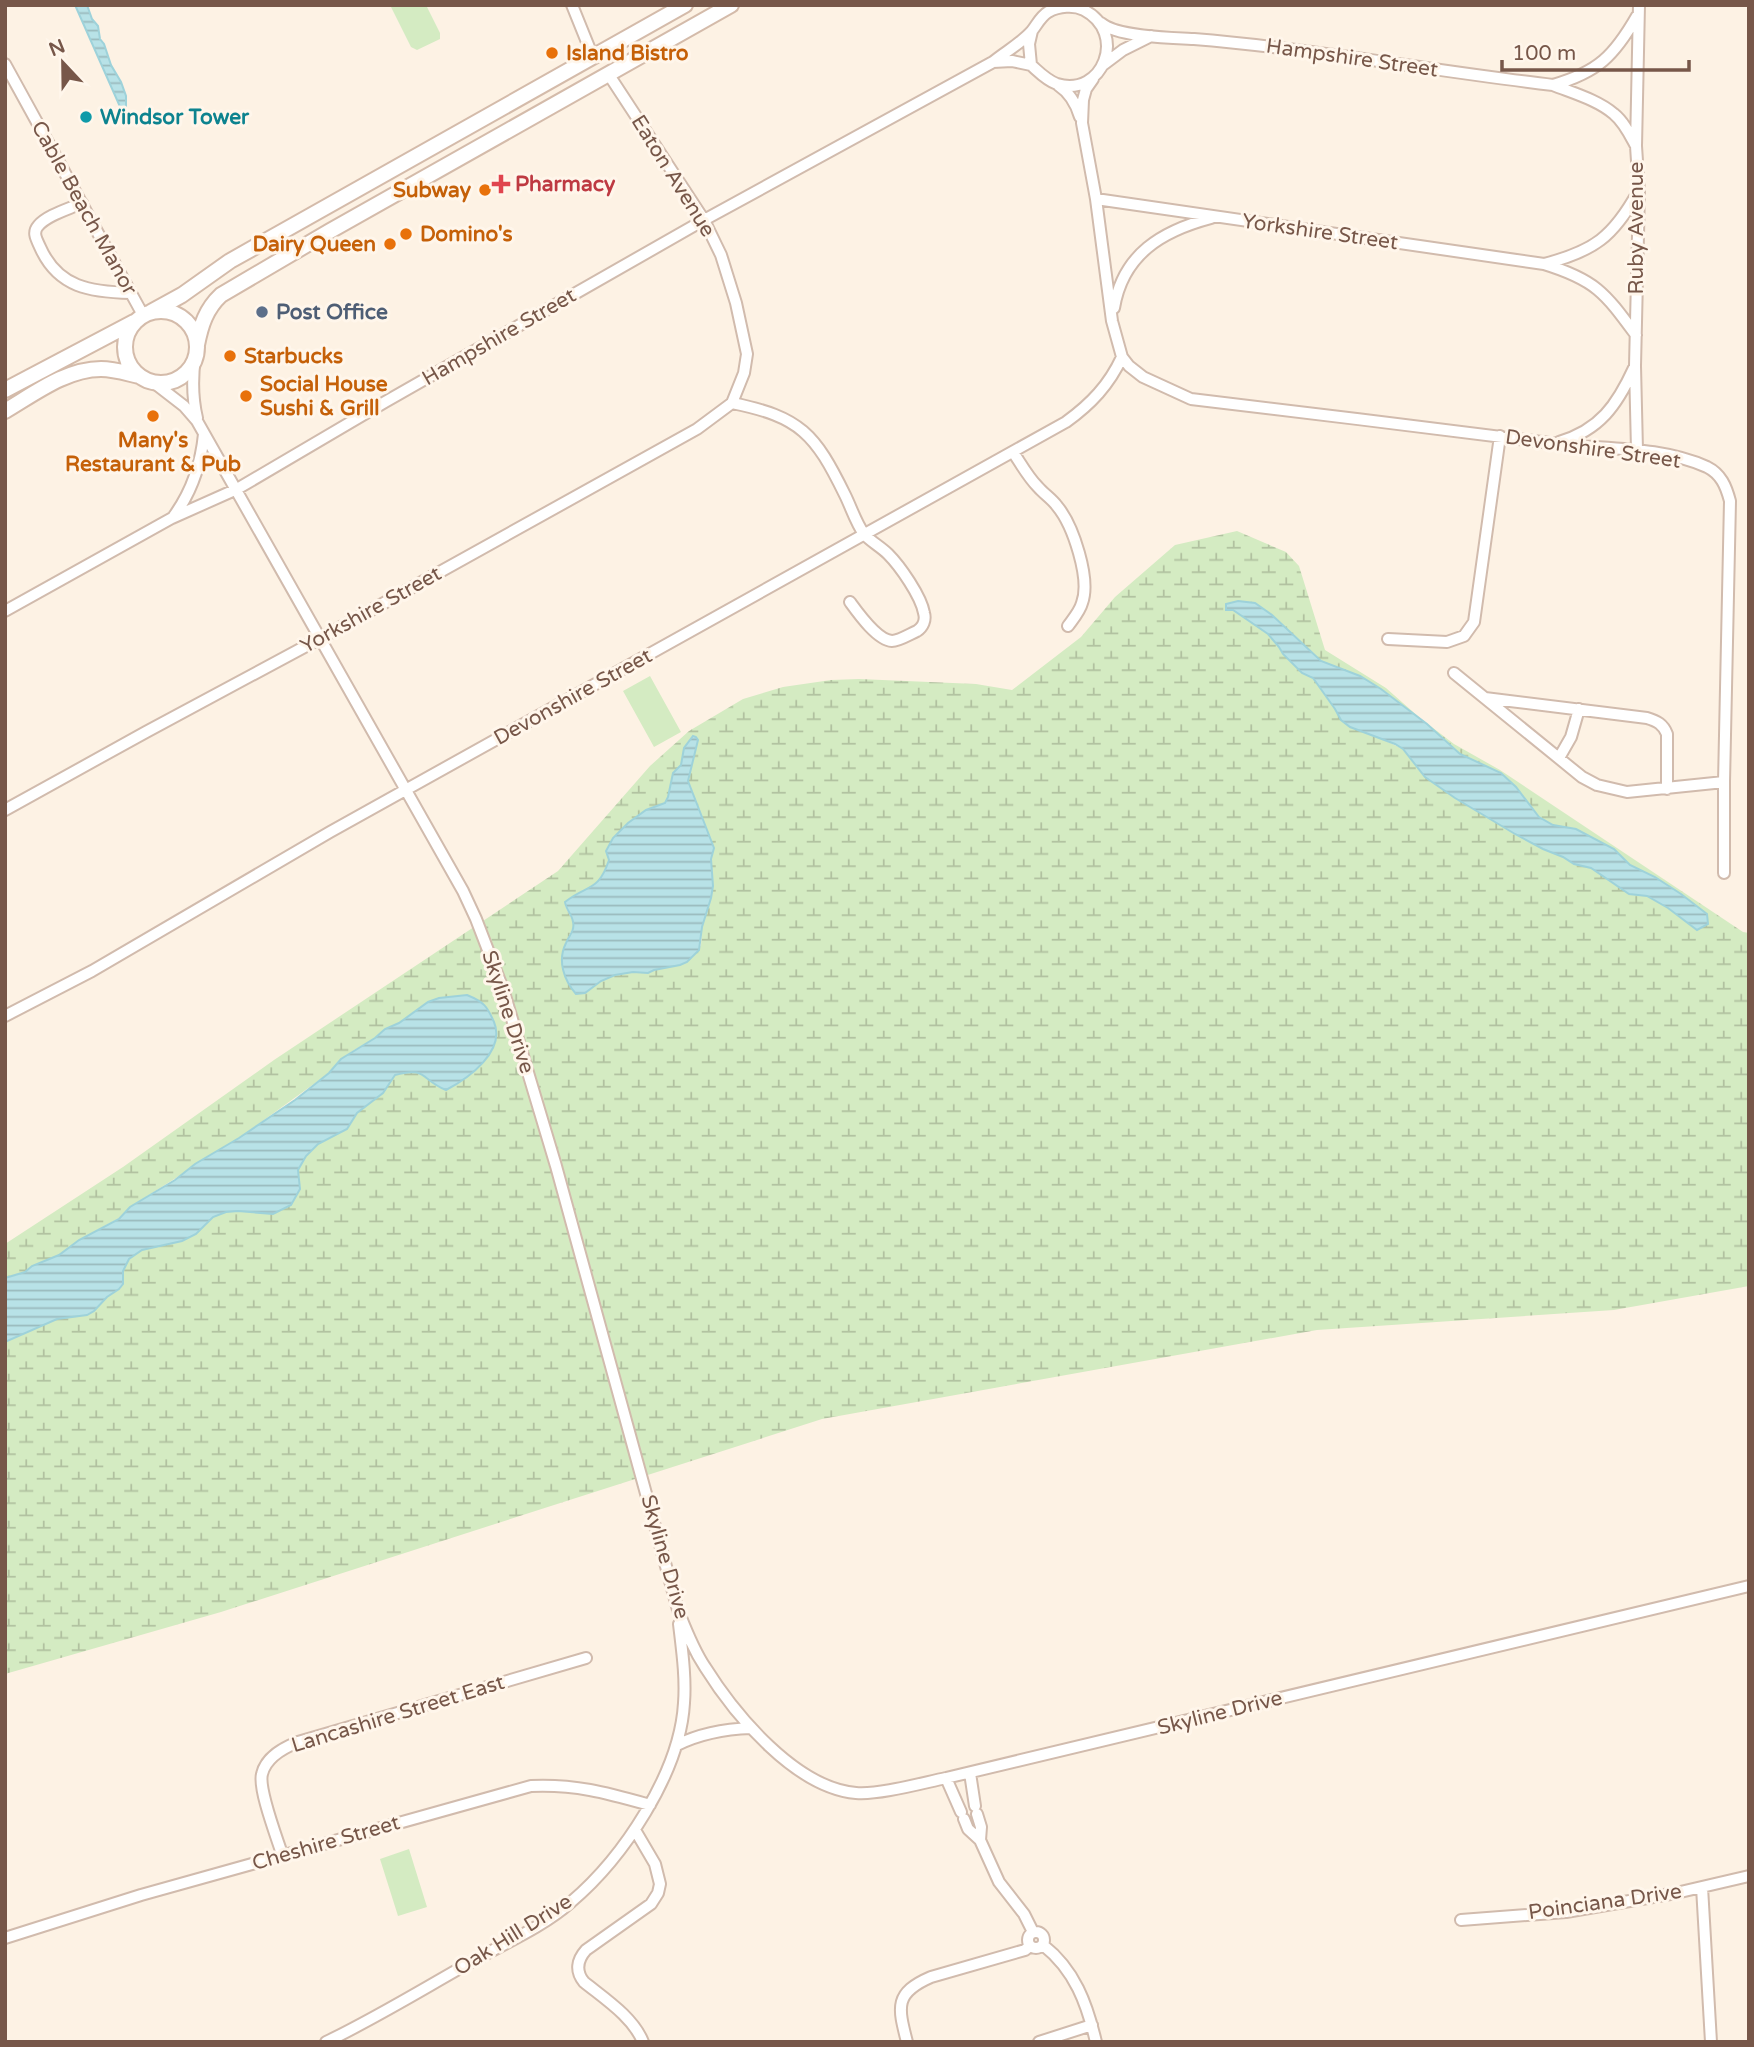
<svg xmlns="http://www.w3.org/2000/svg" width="1754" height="2047" viewBox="0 0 1754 2047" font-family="'Varela Round',sans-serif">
  <defs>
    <pattern id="wetland-marsh" width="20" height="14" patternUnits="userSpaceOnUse" patternTransform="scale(1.75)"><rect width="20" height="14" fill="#d4ebc2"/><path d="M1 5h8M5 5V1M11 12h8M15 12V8" fill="none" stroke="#b1c1a0"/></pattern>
    <pattern id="water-rules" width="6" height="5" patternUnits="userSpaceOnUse" patternTransform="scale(1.75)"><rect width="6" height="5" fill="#b8e2e7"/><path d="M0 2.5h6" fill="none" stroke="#9ababd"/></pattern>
  </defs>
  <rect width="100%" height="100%" fill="#fdf2e4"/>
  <!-- grass -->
  <path fill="#d4ebc2" d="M 390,5 L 426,5 L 440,33 L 440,39 L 417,50 L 411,47 Z
    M 650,676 L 681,732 L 654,747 L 623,691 Z
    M 409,1849 L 427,1907 L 398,1916 L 380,1859 Z"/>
  <!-- wetland -->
  <path fill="url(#wetland-marsh)" fill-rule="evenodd" d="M 1237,531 L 1286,552 L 1299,566 L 1325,650 L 1386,688 L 1420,718 L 1454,744 L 1500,770 L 1743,932 L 1749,933 L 1749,1286 L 1614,1310 L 1317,1330 L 822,1419 L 221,1612 L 5,1674 L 5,1342 L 57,1319 L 87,1315 L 94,1311 L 107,1297 L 120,1289 L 123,1284 L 123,1271 L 129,1258 L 142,1250 L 182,1241 L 205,1226 L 213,1217 L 226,1212 L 238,1211 L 273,1214 L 300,1189 L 298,1170 L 306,1156 L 318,1144 L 347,1129 L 357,1113 L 383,1093 L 395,1075 C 427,1066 421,1080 446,1090 L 469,1075 L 489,1054 L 450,998 L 439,998 L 428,1002 L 399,1023 L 385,1029 L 375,1038 L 354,1050 L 341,1059 L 329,1073 L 239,1138 L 130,1207 L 119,1218 L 79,1240 L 60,1255 L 32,1266 L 25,1272 L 5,1278 L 5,1244 L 123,1167 L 274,1060 L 558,871 L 650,766 L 689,731 L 743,699 L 783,687 L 831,680 L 859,679 L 976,684 L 1012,690 L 1081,637 L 1115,597 L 1175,545 ZM 1233,610 L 1272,615 L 1321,661 L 1360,676 L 1381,689 L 1427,724 L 1460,754 L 1501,773 L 1516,787 L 1539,817 L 1553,825 L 1576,829 L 1614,849 L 1630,865 L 1655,877 L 1681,894 L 1706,914 L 1697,930 L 1668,908 L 1647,896 L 1629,894 L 1591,868 L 1574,864 L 1563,857 L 1543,849 L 1455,798 L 1425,777 L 1403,749 L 1341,720 L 1335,709 L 1313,678 L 1302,672 L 1283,654 L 1279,647 L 1268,634 ZM 691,738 L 698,740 L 688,781 L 714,848 L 711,859 L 713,886 L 711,898 L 702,927 L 701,945 L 693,957 L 680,965 L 654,970 L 648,973 L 633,972 L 606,977 L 585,993 L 576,994 L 562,969 L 564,947 L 573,927 L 573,922 L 565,906 C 575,892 576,898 589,890 C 599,884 605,870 609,860 L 606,851 L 613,838 L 622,829 L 646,810 L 665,803 L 668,797 L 673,773 L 681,765 L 684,748 Z"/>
  <!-- water -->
  <path fill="url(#water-rules)" stroke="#9ed2da" stroke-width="2" d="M 75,5 L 87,5 L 92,19 L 98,26 L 100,39 L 104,44 L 111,65 L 121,82 L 126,96 L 126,107 L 121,109 Z
    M 1238,601 L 1255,603 L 1272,615 L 1321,661 L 1360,676 L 1381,689 L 1427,724 L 1460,754 L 1501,773 L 1516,787 L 1539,817 L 1553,825 L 1576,829 L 1614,849 L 1630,865 L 1655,877 L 1681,894 L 1707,914 L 1708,924 L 1697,930 L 1668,908 L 1647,896 L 1629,894 L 1591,868 L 1574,864 L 1563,857 L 1543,849 L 1515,834 L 1455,798 L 1425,777 L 1403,749 L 1395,744 L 1350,727 L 1341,720 L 1335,709 L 1313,678 L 1302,673 L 1283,654 L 1279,647 L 1268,634 L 1233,610 L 1226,610 L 1226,604 Z
    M 693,736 L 696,737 L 698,740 L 688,781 L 714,848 L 711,859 L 713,886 L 711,898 L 702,927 L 699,950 L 687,962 L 680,965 L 654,970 L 648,973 L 633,972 L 615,975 L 601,981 L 585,993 L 576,994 C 564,980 557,961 566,943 C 569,936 575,930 573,922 C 572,914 566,910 565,902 C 587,884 598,893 609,860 L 606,851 L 613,838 L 628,823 L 646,810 L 665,803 L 668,797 L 673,773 L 681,765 L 684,748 Z
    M 467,995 C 484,1002 487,1006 494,1022 C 506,1051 469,1078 446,1090 C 421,1080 427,1066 395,1075 L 383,1093 L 357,1113 L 347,1129 L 318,1144 L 306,1156 L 298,1170 L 300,1189 L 291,1205 L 273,1214 L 238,1211 L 226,1212 L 213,1217 L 196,1234 L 182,1241 L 142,1250 L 129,1259 L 123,1271 L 123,1284 L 119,1289 L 107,1297 L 94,1311 L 87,1315 L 57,1319 L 5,1342 L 5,1278 L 25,1272 L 32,1266 L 59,1255 L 79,1240 L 119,1219 L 130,1207 L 175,1180 L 195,1164 L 239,1138 L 295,1100 L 329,1073 L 341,1059 L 375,1038 L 385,1029 L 399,1023 L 428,1002 L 439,998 Z"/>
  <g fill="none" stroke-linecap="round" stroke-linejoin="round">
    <defs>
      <path id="street" d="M 572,5 L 593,57
        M 1101,23 C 1117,37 1172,38 1194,39 C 1315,49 1434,71 1553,85 C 1573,93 1598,100 1614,114 C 1624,122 1630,135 1636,146
        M 993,62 L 1012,61 L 1031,65
        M 5,64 L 143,315
        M 1103,65 L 1123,50 L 1151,36
        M 1093,79 L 1086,89 L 1083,100 L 1082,123 L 1096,199 L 1112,321 L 1122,357 L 1129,366 L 1143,377 L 1191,399 C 1311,413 1430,428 1550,443 C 1601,450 1658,445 1707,467 C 1721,474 1726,486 1730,501 L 1724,782 L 1724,873
        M 1058,85 C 1070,93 1076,103 1080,117
        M 1553,85 C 1598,72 1614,56 1637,16
        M 1096,199 L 1544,264 C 1596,280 1605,293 1636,335
        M 82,203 C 69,209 47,215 38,226 C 32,233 37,240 40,247 C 58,288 91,292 131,293
        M 1544,264 C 1594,251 1613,237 1638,192
        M 1114,308 C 1123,254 1162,231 1211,218
        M 195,357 C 192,379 192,397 197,418
        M 153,382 L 184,406 L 197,421 L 463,891 L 476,919 L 503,989 L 556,1166 L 678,1610 C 686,1630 693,1649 705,1667 C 735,1715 796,1788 856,1793 C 879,1795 922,1783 946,1778 L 1749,1586
        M 732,403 C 801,417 815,434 845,495 C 851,507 856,523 864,534 C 870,541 881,547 888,554 C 900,566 921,596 924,613 C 926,620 923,627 917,631 C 910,634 899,641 892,641 C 877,640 858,613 850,602
        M 1559,442 C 1600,430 1617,405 1634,368
        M 1637,450 L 1635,366 L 1639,191 L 1636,146 L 1639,5
        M 1013,452 C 1021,464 1028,477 1038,487 C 1044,494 1052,499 1057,506 C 1073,525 1091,579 1082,603 C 1080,611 1073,619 1068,626
        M 174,516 C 192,491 201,465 204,434
        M 5,611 L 172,518 L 237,489 L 385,402 L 704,220 L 993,62 C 1005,52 1020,44 1031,32 C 1037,25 1040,17 1048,12 C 1059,6 1074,5 1084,10 C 1128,33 1103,98 1057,84 C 1046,80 1039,72 1031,65 L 1029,44 L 1032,31
        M 1388,639 L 1447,642 L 1464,636 L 1474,622 L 1500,436
        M 1454,673 L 1582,777 L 1597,785 L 1627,792 L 1724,782
        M 1485,698 L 1647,718 C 1657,721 1663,724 1667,734 L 1667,789
        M 1559,758 L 1571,737 L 1579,709
        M 5,810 L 146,732 L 321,638 L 697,429 L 732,403 L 744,373 L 747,354 L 736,303 L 721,255 L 704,220 L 609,75
        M 5,1016 L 92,971 L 330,832 L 1066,422 C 1091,404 1109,385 1122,357
        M 677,1745 C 701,1733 724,1729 751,1728
        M 970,1773 L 975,1806
        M 946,1778 L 961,1812
        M 977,1814 L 981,1827 L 980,1840
        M 964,1819 L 968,1829 L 980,1840 L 999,1882 L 1024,1914 L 1033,1932
        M 635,1830 L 655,1864 L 660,1884 L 658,1893 L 651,1904 L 586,1950 C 577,1960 575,1971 584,1982 C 605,1999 633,2017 643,2042
        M 282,1854 C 277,1838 258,1789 262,1774 C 266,1757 283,1748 298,1742 L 586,1658
        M 1702,1887 L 1711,2042
        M 1461,1920 L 1566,1912 L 1676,1893 L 1749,1876
        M1028 1940a8 8 0 1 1 16 0a8 8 0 1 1-16 0Z
        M 5,1938 L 141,1895 L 531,1786 C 576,1784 607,1793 650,1805
        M 1043,1945 C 1075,1970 1087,2004 1096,2042
        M 326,2042 C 376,2018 423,1989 471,1962 C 503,1944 543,1927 571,1902 C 623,1858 680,1773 684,1703 C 686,1677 682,1650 679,1624
        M 907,2042 C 898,2007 894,1993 931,1977 L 1025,1950 L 1030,1946
        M 1039,2042 L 1092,2025"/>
      <path id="secondary" d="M125 347a36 36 0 1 1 72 0a36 36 0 1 1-72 0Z
        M 151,312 L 182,295 L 230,261 L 685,5
        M 197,345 C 201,325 206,309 221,295 L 330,231 L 731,5
        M 5,390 L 134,322
        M 5,411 C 34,394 66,369 101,369 C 114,369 126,373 139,376"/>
    </defs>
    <!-- street casing -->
    <use href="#street" stroke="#d1bbad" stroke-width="14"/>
    <!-- secondary casing -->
    <use href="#secondary" stroke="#d4bbaa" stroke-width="18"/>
    <!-- street -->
    <use href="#street" stroke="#fff" stroke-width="10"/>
    <!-- secondary -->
    <use href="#secondary" stroke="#fff" stroke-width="14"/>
  </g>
  <!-- markers -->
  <g fill="#e8710a" stroke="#fff6eb" stroke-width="2.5">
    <circle cx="552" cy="53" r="7"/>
    <circle cx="485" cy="190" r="7"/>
    <circle cx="406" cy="234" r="7"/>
    <circle cx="390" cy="244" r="7"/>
    <circle cx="230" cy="356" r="7"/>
    <circle cx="246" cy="396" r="7"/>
    <circle cx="153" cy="416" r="7"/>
  </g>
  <circle fill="#0f9aa8" stroke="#fff6eb" stroke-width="2.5" cx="86" cy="117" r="7"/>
  <path fill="#e0444e" stroke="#fff6eb" stroke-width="2.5" d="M497.5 173.5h7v7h7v7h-7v7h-7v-7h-7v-7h7z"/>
  <circle fill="#5c6f8a" stroke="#fff6eb" stroke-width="2.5" cx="262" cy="312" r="7"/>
  <g text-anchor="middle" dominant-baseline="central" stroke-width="6" stroke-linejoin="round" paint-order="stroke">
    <!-- food labels -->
    <g font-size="21" font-weight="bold" fill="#c56008" stroke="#fff6eb" text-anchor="start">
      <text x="566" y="53">Island Bistro</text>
      <text x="471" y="190" text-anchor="end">Subway</text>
      <text x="420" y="234">Domino's</text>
      <text x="376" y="244" text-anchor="end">Dairy Queen</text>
      <text x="244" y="356">Starbucks</text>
      <text x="260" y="384">Social House<tspan x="260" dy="24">Sushi &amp; Grill</tspan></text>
      <text x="153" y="440" text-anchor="middle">Many's<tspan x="153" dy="24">Restaurant &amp; Pub</tspan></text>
    </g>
    <!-- street labels -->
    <g font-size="21" fill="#775749" stroke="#fff6eb">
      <text transform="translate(1352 58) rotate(8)">Hampshire Street</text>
      <text transform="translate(673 176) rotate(58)">Eaton Avenue</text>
      <text transform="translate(84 208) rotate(61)">Cable Beach Manor</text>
      <text transform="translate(1636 228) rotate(-90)">Ruby Avenue</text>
      <text transform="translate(1320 232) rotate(8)">Yorkshire Street</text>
      <text transform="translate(499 337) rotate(-30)">Hampshire Street</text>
      <text transform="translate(1593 449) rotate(8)">Devonshire Street</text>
      <text transform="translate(371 610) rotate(-29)">Yorkshire Street</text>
      <text transform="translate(573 697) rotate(-29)">Devonshire Street</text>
      <text transform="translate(508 1012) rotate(72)">Skyline Drive</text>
      <text transform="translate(665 1557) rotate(74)">Skyline Drive</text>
      <text transform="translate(1220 1713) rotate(-14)">Skyline Drive</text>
      <text transform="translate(398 1714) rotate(-17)">Lancashire Street East</text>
      <text transform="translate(326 1843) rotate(-16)">Cheshire Street</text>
      <text transform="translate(1605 1902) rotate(-8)">Poinciana Drive</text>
      <text transform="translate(513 1935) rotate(-32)">Oak Hill Drive</text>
    </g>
    <!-- culture labels -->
    <g font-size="21" font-weight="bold" fill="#0d838f" stroke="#fff6eb" text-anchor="start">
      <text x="100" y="117">Windsor Tower</text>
    </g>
    <!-- health labels -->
    <g font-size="21" font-weight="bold" fill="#be3a42" stroke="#fff6eb" text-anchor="start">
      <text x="515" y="184">Pharmacy</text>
    </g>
    <!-- service labels -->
    <g font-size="21" font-weight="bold" fill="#4e5e75" stroke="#fff6eb" text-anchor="start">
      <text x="276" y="312">Post Office</text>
    </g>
  </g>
  <!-- border -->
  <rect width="1754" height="2047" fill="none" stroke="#775749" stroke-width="14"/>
  <!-- north arrow -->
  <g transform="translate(63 63) rotate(338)" stroke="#fff6eb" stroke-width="5" paint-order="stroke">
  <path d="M0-5L12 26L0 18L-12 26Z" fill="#775749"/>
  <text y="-10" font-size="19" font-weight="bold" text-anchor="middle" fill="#775749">N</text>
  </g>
  <!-- scale -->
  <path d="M1502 60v10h187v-10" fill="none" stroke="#775749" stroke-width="3.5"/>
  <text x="1512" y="60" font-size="21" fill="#775749" stroke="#fff6eb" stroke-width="5" paint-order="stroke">100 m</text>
</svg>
